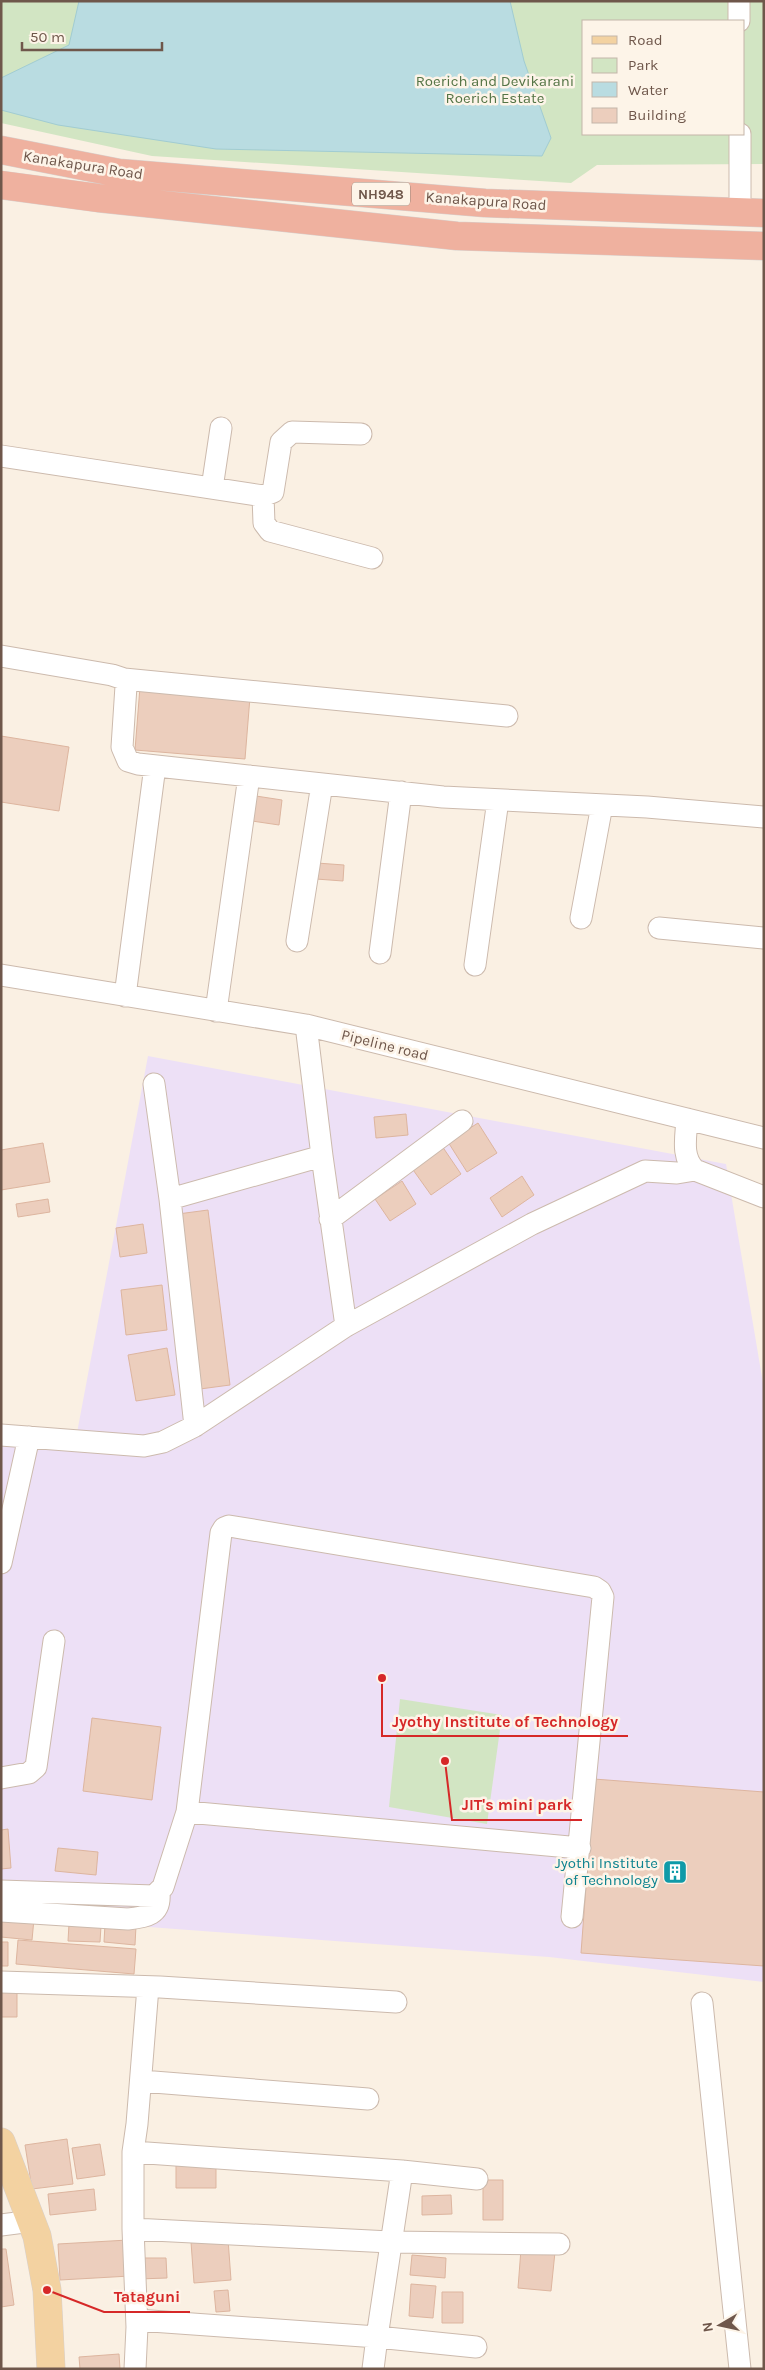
<svg xmlns="http://www.w3.org/2000/svg" width="765" height="2370" viewBox="0 0 765 2370" font-family="Karla,sans-serif">
  <rect width="100%" height="100%" fill="#faf0e3"/>
  <!-- education -->
  <path fill="#ede0f6" d="M 148,1056 L 726,1164 L 764,1389 L 764,1982 L 549,1957 L 1,1916 L 1,1433 L 76,1438 Z"/>
  <!-- green -->
  <path fill="#d2e5c3" fill-rule="evenodd" d="M 1,1 L 764,1 L 764,164 L 597,165 L 571,183 L 152,156 L 1,123 ZM 584,21 L 744,21 L 744,134 L 584,134 Z
    M 400,1699 L 502,1715 L 487,1824 L 389,1807 Z"/>
  <!-- water -->
  <path fill="#b9dce1" stroke="#a1ccd2" d="M 79,1 L 510,1 L 524,61 L 551,138 L 542,156 L 216,149 L 58,125 L 1,110 L 1,78 L 69,45 Z"/>
  <!-- building -->
  <path fill="#eccebd" stroke="#ddb59f" d="M 140,687 L 250,697 L 245,759 L 135,750 Z
    M 1,736 L 69,747 L 59,811 L 1,802 Z
    M 256,796 L 282,800 L 279,825 L 252,821 Z
    M 317,863 L 344,865 L 343,881 L 316,879 Z
    M 406,1114 L 408,1135 L 376,1138 L 374,1117 Z
    M 478,1123 L 497,1153 L 467,1172 L 448,1142 Z
    M 43,1143 L 50,1182 L 1,1190 L 1,1150 Z
    M 442,1146 L 461,1174 L 431,1195 L 411,1167 Z
    M 522,1176 L 534,1195 L 502,1217 L 490,1198 Z
    M 402,1181 L 416,1204 L 390,1221 L 375,1199 Z
    M 48,1199 L 50,1212 L 18,1217 L 16,1204 Z
    M 208,1210 L 230,1385 L 200,1389 L 178,1214 Z
    M 143,1224 L 147,1253 L 120,1257 L 116,1228 Z
    M 162,1285 L 167,1330 L 126,1335 L 121,1290 Z
    M 167,1348 L 175,1395 L 136,1401 L 128,1355 Z
    M 92,1718 L 161,1727 L 152,1800 L 83,1791 Z
    M 594,1779 L 764,1792 L 764,1966 L 581,1953 Z
    M 8,1829 L 11,1868 L 1,1869 L 1,1830 Z
    M 58,1848 L 98,1852 L 96,1875 L 55,1871 Z
    M 1,1916 L 34,1919 L 32,1940 L 1,1937 Z
    M 69,1924 L 101,1926 L 100,1942 L 68,1941 Z
    M 105,1924 L 136,1926 L 135,1945 L 104,1942 Z
    M 18,1940 L 136,1949 L 134,1974 L 16,1964 Z
    M 1,1942 L 8,1942 L 8,1966 L 1,1966 Z
    M 1,1988 L 17,1988 L 17,2017 L 1,2017 Z
    M 67,2139 L 73,2184 L 32,2189 L 25,2145 Z
    M 100,2144 L 105,2175 L 77,2179 L 72,2148 Z
    M 176,2161 L 216,2161 L 216,2188 L 176,2188 Z
    M 483,2180 L 503,2180 L 503,2220 L 483,2220 Z
    M 94,2189 L 96,2210 L 50,2215 L 48,2194 Z
    M 451,2195 L 452,2214 L 422,2215 L 422,2196 Z
    M 228,2239 L 231,2280 L 194,2283 L 191,2242 Z
    M 128,2240 L 130,2276 L 60,2280 L 58,2244 Z
    M 1,2249 L 6,2249 L 14,2305 L 1,2307 Z
    M 521,2249 L 555,2252 L 551,2291 L 518,2288 Z
    M 412,2255 L 446,2258 L 445,2278 L 410,2275 Z
    M 137,2258 L 166,2258 L 167,2278 L 138,2279 Z
    M 411,2284 L 436,2286 L 433,2318 L 409,2316 Z
    M 228,2290 L 230,2311 L 216,2312 L 214,2291 Z
    M 442,2292 L 463,2292 L 463,2323 L 442,2323 Z
    M 119,2354 L 120,2369 L 80,2369 L 79,2357 Z"/>
  <g fill="none" stroke-linecap="round" stroke-linejoin="round">
    <defs>
      <path id="minor" d="M 739,1 L 739,21
        M 740,134 L 740,213
        M 1,456 L 263,496 L 273,492 L 281,442 L 292,432 L 361,434
        M 212,488 L 221,428
        M 263,496 L 264,523 L 270,531 L 372,558
        M 1,656 L 112,675 L 124,679 L 126,686 L 122,747 L 128,761 L 138,764 L 443,797 L 647,807 L 764,817
        M 124,679 L 507,716
        M 581,918 L 602,805
        M 659,928 L 764,938
        M 297,941 L 322,784
        M 380,953 L 401,792
        M 475,965 L 498,800
        M 1,975 L 306,1025 L 764,1138
        M 125,996 L 155,766
        M 216,1011 L 249,776
        M 306,1025 L 322,1156 L 346,1326
        M 154,1084 L 170,1199 L 195,1426
        M 687,1119 C 686,1137 681,1157 695,1170 L 764,1197
        M 170,1199 L 322,1156
        M 330,1219 L 462,1121
        M 1,1435 L 144,1446 L 163,1442 L 195,1426 L 346,1326 L 532,1224 L 645,1171 L 677,1173 L 695,1170
        M 1,1563 L 29,1437
        M 1,1778 L 29,1773 L 36,1767 L 54,1641
        M 187,1812 L 580,1848
        M 1,1891 L 154,1896 L 163,1887 L 187,1812 L 221,1533 L 224,1528 L 229,1526 L 594,1587 L 600,1591 L 603,1597 L 572,1917
        M 1,1911 L 128,1919 C 146,1917 161,1915 159,1893
        M 1,1982 L 160,1987 L 396,2002
        M 702,2003 L 740,2369
        M 141,2081 L 368,2099
        M 133,2152 L 402,2171 L 477,2179
        M 402,2171 L 377,2337 L 476,2347
        M 1,2225 L 32,2221
        M 133,2229 L 390,2242 L 559,2244
        M 137,2320 L 377,2337 L 373,2369
        M 135,2369 L 137,2327 L 133,2229 L 133,2152 L 137,2124 L 148,1987"/>
      <path id="major" d="M 1,2142 L 37,2236 L 47,2290 L 51,2369"/>
      <path id="highway" d="M 1,150 L 119,173 L 485,203 L 764,213
        M 1,185 L 98,198 L 457,236 L 764,246"/>
    </defs>
    <!-- minor casing -->
    <use href="#minor" stroke="#ccbaad" stroke-width="23"/>
    <!-- major casing -->
    <use href="#major" stroke="#d7d0cd" stroke-width="29"/>
    <!-- highway casing -->
    <use href="#highway" stroke="#d7d0cd" stroke-width="29"/>
    <!-- minor -->
    <use href="#minor" stroke="#fff" stroke-width="21"/>
    <!-- major -->
    <use href="#major" stroke="#f3d2a1" stroke-width="28"/>
    <!-- highway -->
    <use href="#highway" stroke="#efb19f" stroke-width="28"/>
  </g>
  <!-- icons -->
  <defs>
    <symbol id="building-square" viewBox="-11 -11 22 22"><rect x="-9" y="-9" width="18" height="18" rx="4" fill="#0f9aa8" stroke="#fdf4e8"/><path d="M-4-6H4V6H1V3H-1V6H-4ZM-2.5-4.3h1.7v1.8h-1.7ZM.8-4.3h1.7v1.8H.8ZM-2.5-1h1.7V.8h-1.7ZM.8-1h1.7V.8H.8Z" fill="#fff"/></symbol>
  </defs>
  <g fill-rule="evenodd">
    <use href="#building-square" x="661" y="1858" width="28" height="28"/>
  </g>
  <g text-anchor="middle" dominant-baseline="central" stroke-width="5" stroke-linejoin="round" paint-order="stroke">
    <!-- shield labels -->
    <rect fill="#fdf4e8" stroke="#9a867a" stroke-width="1" x="352" y="182.5" width="58" height="23" rx="4"/>
    <g font-size="14" font-weight="bold" fill="#6f574b">
      <text x="381" y="194">NH948</text>
    </g>
    <!-- park labels -->
    <g font-size="15" fill="#547445" stroke="#fdf4e8">
      <text x="495" y="81">Roerich and Devikarani<tspan x="495" dy="17">Roerich Estate</tspan></text>
    </g>
    <!-- street labels -->
    <g font-size="15" fill="#6f574b" stroke="#fdf4e8">
      <text transform="translate(83 165) rotate(9)">Kanakapura Road</text>
      <text transform="translate(486 201) rotate(4)">Kanakapura Road</text>
      <text transform="translate(385 1045) rotate(14)">Pipeline road</text>
    </g>
    <!-- culture labels -->
    <g font-size="15" fill="#0d838f" stroke="#fdf4e8" text-anchor="end">
      <text x="658" y="1863">Jyothi Institute<tspan x="658" dy="17">of Technology</tspan></text>
    </g>
  </g>
  <!-- callouts -->
  <path fill="none" stroke="#d62828" stroke-width="2" d="M382 1678L382 1736H628M445 1761L452 1820H582M47 2290L104 2312H190"/>
  <g fill="#d62828" stroke="#fdf4e8" stroke-width="2">
    <circle cx="382" cy="1678" r="5"/>
    <circle cx="445" cy="1761" r="5"/>
    <circle cx="47" cy="2290" r="5"/>
  </g>
  <g font-size="16" text-anchor="middle" font-weight="bold" fill="#d62828" stroke="#fdf4e8" stroke-width="5" stroke-linejoin="round" paint-order="stroke">
    <text x="505" y="1727">Jyothy Institute of Technology</text>
    <text x="517" y="1810">JIT's mini park</text>
    <text x="147" y="2302">Tataguni</text>
  </g>
  <!-- border -->
  <rect width="765" height="2370" fill="none" stroke="#6f574b" stroke-width="5"/>
  <!-- legend -->
  <rect x="582" y="20" width="162" height="115" fill="#fdf4e8" stroke="#c4b5a9"/>
  <rect x="592" y="36" width="25" height="8" fill="#f3d2a1" stroke="#c4b5a9"/>
  <text x="628" y="45" font-size="15" fill="#6f574b">Road</text>
  <rect x="592" y="58" width="25" height="15" fill="#d2e5c3" stroke="#c4b5a9"/>
  <text x="628" y="70" font-size="15" fill="#6f574b">Park</text>
  <rect x="592" y="82" width="25" height="15" fill="#b9dce1" stroke="#c4b5a9"/>
  <text x="628" y="95" font-size="15" fill="#6f574b">Water</text>
  <rect x="592" y="108" width="25" height="15" fill="#eccebd" stroke="#c4b5a9"/>
  <text x="628" y="120" font-size="15" fill="#6f574b">Building</text>
  <!-- north arrow -->
  <g transform="translate(720 2325) rotate(261)" stroke="#fdf4e8" stroke-width="4" paint-order="stroke">
  <path d="M0-4L9 19L0 12L-9 19Z" fill="#6f574b"/>
  <text y="-8" font-size="14" font-weight="bold" text-anchor="middle" fill="#6f574b">N</text>
  </g>
  <!-- scale -->
  <path d="M22 42v8h140v-8" fill="none" stroke="#6f574b" stroke-width="2.5"/>
  <text x="30" y="42" font-size="15" fill="#6f574b" stroke="#fdf4e8" stroke-width="4" paint-order="stroke">50 m</text>
</svg>
